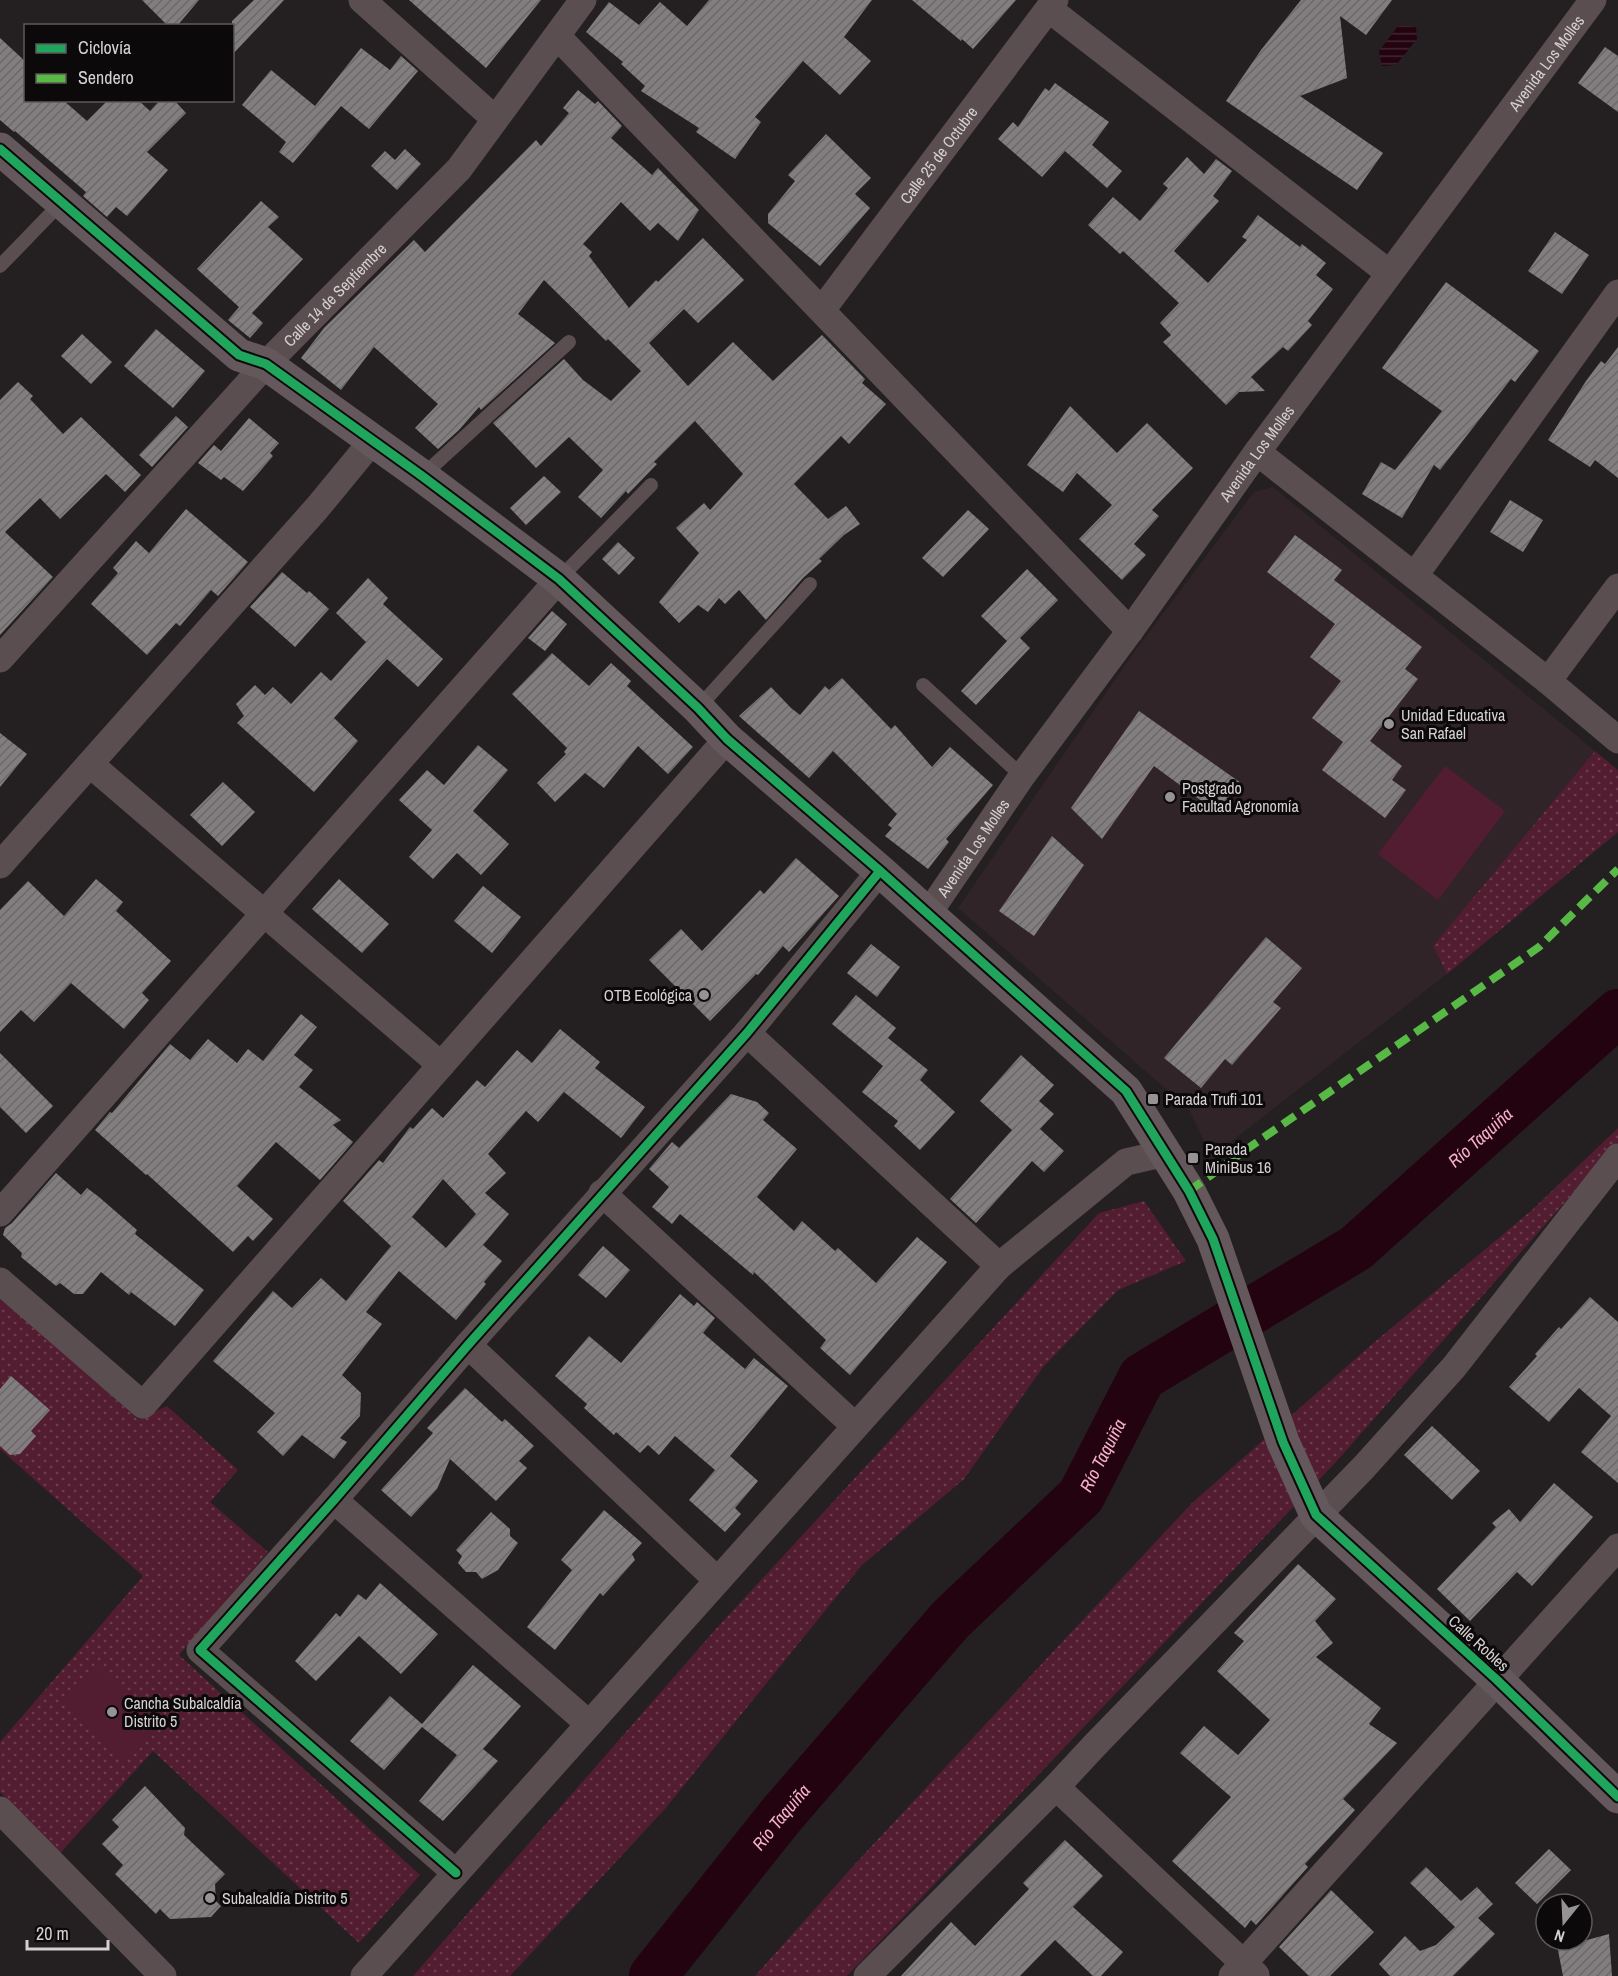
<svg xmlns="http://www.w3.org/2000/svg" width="1618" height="1976" viewBox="0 0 1618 1976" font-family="'Archivo Narrow',sans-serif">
  <defs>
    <pattern id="grass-dots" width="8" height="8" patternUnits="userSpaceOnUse" patternTransform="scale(1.5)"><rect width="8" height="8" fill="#531d31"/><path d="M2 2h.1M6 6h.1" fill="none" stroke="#6b3d4e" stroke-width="1.8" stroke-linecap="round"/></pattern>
    <pattern id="water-rules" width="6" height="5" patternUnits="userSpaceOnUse" patternTransform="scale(1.5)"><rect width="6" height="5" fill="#230310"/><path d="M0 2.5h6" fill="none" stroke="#422732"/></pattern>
    <pattern id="building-hatch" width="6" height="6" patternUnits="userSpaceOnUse" patternTransform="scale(1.5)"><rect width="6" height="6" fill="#827e7f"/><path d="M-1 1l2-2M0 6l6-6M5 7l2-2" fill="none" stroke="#6b6869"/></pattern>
  </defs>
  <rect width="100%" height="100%" fill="#241f21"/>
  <!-- built -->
  <path fill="#312428" d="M 1273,487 L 1595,751 L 1433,946 L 1447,974 L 1211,1157 L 1189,1109 L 958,908 L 1132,655 L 1254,492 Z"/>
  <!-- grass -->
  <path fill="url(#grass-dots)" d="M 1595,751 L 1618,770 L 1618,832 L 1447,974 L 1433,946 Z
    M 1618,1128 L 1618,1142 L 1335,1463 L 847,1976 L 755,1976 L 855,1864 L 1192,1503 L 1370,1346 L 1532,1210 Z
    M 1144,1201 L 1186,1261 L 1118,1290 L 1043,1367 L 964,1479 L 862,1565 L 664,1810 L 510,1976 L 413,1976 L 715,1630 L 1099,1213 Z
    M 0,1297 L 138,1419 L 167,1406 L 238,1470 L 210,1502 L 268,1552 L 179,1655 L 420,1875 L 359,1943 L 153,1751 L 60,1853 L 0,1792 L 0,1742 L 143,1576 L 0,1449 Z"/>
  <!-- pitch -->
  <path fill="#531d31" d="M 1445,766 L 1505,811 L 1438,900 L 1378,854 Z
    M 99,1661 L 162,1725 L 125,1762 L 61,1699 Z"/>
  <!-- water -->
  <path fill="url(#water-rules)" d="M 1399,25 L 1416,27 L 1417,39 L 1396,65 L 1382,66 L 1379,51 Z"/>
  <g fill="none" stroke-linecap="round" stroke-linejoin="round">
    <!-- river -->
    <path stroke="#230310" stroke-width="48" id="s1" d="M 653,1976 L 783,1813 L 951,1619 L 1081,1496 L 1142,1377 L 1356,1248 L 1618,1013"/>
  </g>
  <!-- building -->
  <path fill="url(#building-hatch)" fill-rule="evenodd" d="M 142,0 L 199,0 L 177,26 L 168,26 Z
    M 254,0 L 284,0 L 232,55 L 232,21 Z
    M 409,0 L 541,0 L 486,68 Z
    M 709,0 L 872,0 L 844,37 L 871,61 L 840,95 L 803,61 L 755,117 L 761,122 L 735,159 L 696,132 L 699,128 L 641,91 L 645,86 L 621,64 L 623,62 L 586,32 L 609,2 L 639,25 L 660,2 L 687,26 Z
    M 912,0 L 1016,0 L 973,49 L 962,39 L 961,41 Z
    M 1301,0 L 1392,0 L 1366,35 L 1340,16 L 1347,78 L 1300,96 L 1383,153 L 1357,190 L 1226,101 L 1261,50 Z
    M 0,38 L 26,62 L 26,100 L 63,100 L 87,121 L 108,100 L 138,100 L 150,111 L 160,100 L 174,100 L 186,113 L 147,152 L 168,170 L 127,216 L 116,207 L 107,217 L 83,196 L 86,192 L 15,131 L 14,132 L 0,120 Z
    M 1605,47 L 1618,56 L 1618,112 L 1578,83 Z
    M 361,48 L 390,70 L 401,56 L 418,71 L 369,129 L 341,106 L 293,163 L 279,152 L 286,142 L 242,105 L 271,70 L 315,106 Z
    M 1055,83 L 1109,122 L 1092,145 L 1122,171 L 1107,188 L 1065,151 L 1042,177 L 998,139 L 1013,122 L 1018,127 L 1045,88 L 1049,91 Z
    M 578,90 L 595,104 L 598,101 L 622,126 L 611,138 L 652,175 L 658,168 L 699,210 L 678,241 L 658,223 L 650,231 L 621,202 L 583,244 L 592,252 L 589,256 L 629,308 L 656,280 L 658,282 L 703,238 L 744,280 L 698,323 L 684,309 L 649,343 L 688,386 L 733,342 L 773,381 L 822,335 L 865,379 L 862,383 L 886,404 L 849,444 L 841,436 L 794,484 L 828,519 L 846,506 L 860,524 L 844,535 L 819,559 L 822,561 L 803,578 L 766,620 L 739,590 L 725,604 L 719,598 L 708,612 L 698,605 L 679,623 L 659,602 L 699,553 L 676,528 L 704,503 L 710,510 L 743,474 L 695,421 L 654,462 L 657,464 L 628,494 L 626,491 L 601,518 L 578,497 L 603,470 L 569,437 L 536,468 L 493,423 L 564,359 L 583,380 L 611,401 L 641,371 L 608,339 L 606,341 L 544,280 L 518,314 L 555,343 L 481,410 L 479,407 L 459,430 L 438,449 L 415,428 L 438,404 L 374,347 L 341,390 L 301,358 L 324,328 L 414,240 L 425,252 L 536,140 L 541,146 L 569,113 L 563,108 Z
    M 826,134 L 871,178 L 855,194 L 870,208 L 820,266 L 768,223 L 768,214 L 795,181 L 788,175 Z
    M 405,149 L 421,164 L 397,190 L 371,166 L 385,151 L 395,160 Z
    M 1187,157 L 1204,174 L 1216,159 L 1232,171 L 1213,196 L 1219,201 L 1174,251 L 1208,283 L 1247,240 L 1242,237 L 1258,215 L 1300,247 L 1302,244 L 1326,263 L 1316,275 L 1333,289 L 1308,321 L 1312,325 L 1288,351 L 1283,347 L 1251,377 L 1265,391 L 1239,392 L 1226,405 L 1163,342 L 1171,335 L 1160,323 L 1179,303 L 1123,251 L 1120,254 L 1088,225 L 1113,197 L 1140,221 L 1168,188 L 1163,184 Z
    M 261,201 L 279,217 L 268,227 L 303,259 L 252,313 L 263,323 L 250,338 L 228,320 L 239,307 L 197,269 Z
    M 1555,232 L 1589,255 L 1562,294 L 1528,271 Z
    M 1446,282 L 1539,351 L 1515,382 L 1511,379 L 1440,470 L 1434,465 L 1402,518 L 1362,494 L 1381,462 L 1395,470 L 1442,411 L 1382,368 Z
    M 156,329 L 205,371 L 173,408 L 124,366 Z
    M 82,334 L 112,362 L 91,384 L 61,356 Z
    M 1618,347 L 1618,478 L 1595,460 L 1590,467 L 1548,440 L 1586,381 L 1601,361 L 1605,364 Z
    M 18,382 L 33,396 L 30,399 L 63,434 L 81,417 L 141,475 L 125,492 L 106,474 L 60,519 L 40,498 L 5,532 L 53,577 L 0,635 L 0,400 Z
    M 1070,406 L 1117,453 L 1147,423 L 1193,468 L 1152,510 L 1159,516 L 1134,544 L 1146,555 L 1122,580 L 1079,539 L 1112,505 L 1077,473 L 1063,492 L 1027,465 Z
    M 176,416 L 188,427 L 152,467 L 139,455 Z
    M 249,418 L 279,443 L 270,453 L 273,456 L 243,491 L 224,477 L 221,480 L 198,463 L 214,445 L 221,451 Z
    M 544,476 L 561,492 L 526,525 L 510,508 Z
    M 1510,500 L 1543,520 L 1523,552 L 1490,532 Z
    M 186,509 L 248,562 L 218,596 L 211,590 L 180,626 L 176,623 L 147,655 L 91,604 L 118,573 L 113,568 L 136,541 L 149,553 Z
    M 968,510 L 989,529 L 943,577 L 922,558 Z
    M 1295,535 L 1342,570 L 1334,580 L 1422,647 L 1405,669 L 1418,679 L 1370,741 L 1402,766 L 1392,780 L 1406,790 L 1385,818 L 1322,770 L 1343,742 L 1312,718 L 1341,681 L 1310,657 L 1335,624 L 1267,572 Z
    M 618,542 L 635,558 L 619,575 L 602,559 Z
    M 1027,569 L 1058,600 L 1020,638 L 1030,648 L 976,705 L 961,691 L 1007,641 L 981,616 Z
    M 282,572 L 307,593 L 309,591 L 329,609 L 295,647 L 250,607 Z
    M 368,578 L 388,598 L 383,604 L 443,659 L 418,687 L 387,659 L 334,718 L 358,741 L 314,792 L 237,723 L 244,716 L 236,704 L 255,685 L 265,695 L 273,687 L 291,704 L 321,672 L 331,681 L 366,642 L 336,613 Z
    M 552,611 L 567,624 L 545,651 L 528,638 Z
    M 552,653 L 589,686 L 611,663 L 631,681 L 627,686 L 693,747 L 668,774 L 638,746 L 604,788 L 585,773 L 555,802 L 537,783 L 566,754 L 564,752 L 567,748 L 512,694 Z
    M 842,678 L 891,729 L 895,725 L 932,767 L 950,747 L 993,785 L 946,839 L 949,842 L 928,869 L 885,836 L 892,828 L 888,825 L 897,814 L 833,751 L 809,778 L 739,716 L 771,687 L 791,708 L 800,715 L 825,686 L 829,690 Z
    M 1139,711 L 1241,783 L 1218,813 L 1154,766 L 1102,839 L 1071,808 Z
    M 0,733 L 27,754 L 0,787 Z
    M 478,745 L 508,770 L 473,811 L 509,844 L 481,875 L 457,853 L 433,879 L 409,857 L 432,830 L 399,800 L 427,770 L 444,785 Z
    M 223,782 L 255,812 L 222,846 L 190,815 Z
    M 1052,836 L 1084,865 L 1034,936 L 999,911 Z
    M 796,858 L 839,896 L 789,952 L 783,946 L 758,975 L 756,974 L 710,1021 L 649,960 L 681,929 L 702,951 L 760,890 L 764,894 Z
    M 96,879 L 123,902 L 116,911 L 171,961 L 142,993 L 149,1000 L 124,1029 L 71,983 L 34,1022 L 21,1010 L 0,1032 L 0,910 L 28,881 L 64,916 Z
    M 339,879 L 389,924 L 362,953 L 312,909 Z
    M 483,886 L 521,917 L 492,953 L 454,921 Z
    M 1266,937 L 1302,968 L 1273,1002 L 1281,1008 L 1232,1065 L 1225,1059 L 1201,1088 L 1164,1058 Z
    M 871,944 L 900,967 L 877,997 L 847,973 Z
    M 856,995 L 896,1028 L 888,1038 L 928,1070 L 920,1080 L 955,1112 L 920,1150 L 894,1126 L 898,1121 L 862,1092 L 883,1066 L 832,1024 Z
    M 301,1014 L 317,1027 L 294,1055 L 313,1070 L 299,1087 L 341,1120 L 333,1125 L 353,1142 L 320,1180 L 276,1142 L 237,1186 L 273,1219 L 253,1241 L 248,1236 L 233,1252 L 147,1174 L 146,1175 L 95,1130 L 110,1112 L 112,1113 L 170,1044 L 190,1060 L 208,1039 L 237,1063 L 248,1049 L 263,1061 Z
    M 560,1029 L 600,1062 L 595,1068 L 645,1107 L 621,1138 L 564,1092 L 538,1122 L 526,1111 L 488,1154 L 506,1173 L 485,1193 L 509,1214 L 483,1245 L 502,1261 L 484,1282 L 486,1284 L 456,1320 L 399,1271 L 366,1312 L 382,1324 L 342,1375 L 361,1393 L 360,1416 L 340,1438 L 347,1442 L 334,1459 L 302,1435 L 283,1456 L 257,1432 L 275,1413 L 213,1361 L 273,1291 L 292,1308 L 321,1278 L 346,1301 L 391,1246 L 343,1201 L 379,1160 L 383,1163 L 410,1127 L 413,1129 L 432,1108 L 443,1118 L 477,1080 L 485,1087 L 517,1050 L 532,1063 ZM 443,1179 L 476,1214 L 446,1248 L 412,1217 Z
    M 0,1053 L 53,1106 L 26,1133 L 0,1107 Z
    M 1021,1055 L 1054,1085 L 1039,1101 L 1054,1114 L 1040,1129 L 1064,1151 L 1044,1172 L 1032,1161 L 976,1223 L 950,1199 L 1012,1130 L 980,1101 Z
    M 731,1094 L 757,1102 L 769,1113 L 763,1120 L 797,1149 L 757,1197 L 794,1231 L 802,1221 L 835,1251 L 838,1248 L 876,1283 L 917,1237 L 947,1262 L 850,1375 L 820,1348 L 826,1340 L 754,1272 L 753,1275 L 680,1214 L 672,1224 L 652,1207 L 669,1187 L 649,1169 L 672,1142 L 679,1148 Z
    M 56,1173 L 81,1195 L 87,1188 L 99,1197 L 137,1230 L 135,1234 L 204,1290 L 175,1326 L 131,1292 L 129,1295 L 101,1272 L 83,1294 L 74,1294 L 60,1283 L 56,1286 L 21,1257 L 22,1253 L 3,1235 L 5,1228 L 12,1223 Z
    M 603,1246 L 630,1270 L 606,1298 L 578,1275 Z
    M 680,1294 L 694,1306 L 697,1302 L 715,1318 L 703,1333 L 745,1369 L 754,1358 L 788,1386 L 730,1456 L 758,1481 L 735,1508 L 741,1514 L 725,1532 L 689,1500 L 715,1470 L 675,1436 L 659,1455 L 648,1445 L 640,1453 L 616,1432 L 614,1435 L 584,1408 L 587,1404 L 555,1376 L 589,1336 L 621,1363 Z
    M 1590,1297 L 1618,1322 L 1618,1483 L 1581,1452 L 1611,1416 L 1579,1388 L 1549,1422 L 1509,1387 L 1537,1356 L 1535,1354 L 1559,1327 L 1561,1329 Z
    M 11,1376 L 50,1410 L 31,1431 L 36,1436 L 20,1454 L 10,1455 L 0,1446 L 0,1389 Z
    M 465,1388 L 502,1422 L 505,1419 L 534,1446 L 519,1461 L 527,1468 L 496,1501 L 450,1459 L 437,1489 L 411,1517 L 381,1490 L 433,1433 L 427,1428 Z
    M 1432,1426 L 1480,1471 L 1452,1500 L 1404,1455 Z
    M 1554,1483 L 1593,1517 L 1532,1586 L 1517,1572 L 1470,1621 L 1437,1589 L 1496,1527 L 1492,1523 L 1509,1509 L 1520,1522 Z
    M 604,1510 L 642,1543 L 632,1554 L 635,1560 L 603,1596 L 600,1593 L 555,1650 L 527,1627 L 572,1570 L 561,1560 Z
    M 491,1512 L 510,1529 L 510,1536 L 518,1543 L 498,1570 L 482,1579 L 476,1572 L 466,1572 L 458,1563 L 462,1556 L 456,1550 Z
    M 1298,1564 L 1336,1599 L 1315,1621 L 1333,1643 L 1316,1657 L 1381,1708 L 1369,1724 L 1397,1743 L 1343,1799 L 1355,1810 L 1305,1864 L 1308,1867 L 1256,1925 L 1251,1920 L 1245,1928 L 1172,1861 L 1231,1797 L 1180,1753 L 1204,1726 L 1238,1755 L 1270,1720 L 1217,1671 L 1244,1641 L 1234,1633 Z
    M 380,1583 L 438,1634 L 401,1674 L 359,1636 L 316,1681 L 295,1661 L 336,1613 L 340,1617 L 358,1594 L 366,1600 Z
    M 473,1665 L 521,1706 L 483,1749 L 498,1761 L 443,1821 L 419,1801 L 457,1755 L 422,1727 L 384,1770 L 350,1741 L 390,1696 L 422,1724 Z
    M 145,1786 L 185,1828 L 184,1835 L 225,1874 L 215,1884 L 216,1901 L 221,1906 L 211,1917 L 170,1919 L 160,1909 L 156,1914 L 115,1874 L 123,1865 L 102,1844 L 119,1827 L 112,1820 Z
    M 1065,1840 L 1103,1876 L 1073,1907 L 1123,1952 L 1101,1976 L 1093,1976 L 1055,1940 L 1020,1976 L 901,1976 L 951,1922 L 975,1946 L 1029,1889 L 1023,1883 Z
    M 1549,1849 L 1571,1870 L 1537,1904 L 1515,1883 Z
    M 1426,1867 L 1461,1901 L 1477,1887 L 1493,1904 L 1478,1918 L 1495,1934 L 1453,1976 L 1390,1976 L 1379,1964 L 1405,1936 L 1420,1951 L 1436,1945 L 1455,1927 L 1410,1883 Z
    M 1331,1890 L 1374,1932 L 1330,1976 L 1309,1976 L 1279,1947 Z
    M 1609,1934 L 1612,1976 L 1563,1976 L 1556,1940 L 1587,1940 Z"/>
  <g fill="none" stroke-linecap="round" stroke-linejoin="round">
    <!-- lane -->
    <path stroke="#5a4e51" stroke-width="14" d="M 0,266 L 61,203
      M 422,476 L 569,342
      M 559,579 L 651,485
      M 923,685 L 1022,776
      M 698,708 L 810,584"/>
    <!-- street -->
    <g stroke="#5a4e51" stroke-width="27">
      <path d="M 362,0 L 495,119"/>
      <path d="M 1049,9 L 1389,273"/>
      <path d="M 557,36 L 1130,631"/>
      <path id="s2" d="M 822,310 L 1055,0"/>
      <path d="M 1257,452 L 1548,681 L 1618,740"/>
      <path d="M 1415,575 L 1618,293"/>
      <path id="s3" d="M 0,659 L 266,364 L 459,169 L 583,0"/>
      <path d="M 1548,681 L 1618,587"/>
      <path d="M 90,764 L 441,1065"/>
      <path d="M 0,865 L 317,508 L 373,440"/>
      <path id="s4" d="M 928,914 L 1022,776 L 1130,631 L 1257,452 L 1593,0"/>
      <path d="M 747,1033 L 999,1266"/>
      <path d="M 602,1193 L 855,1426"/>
      <path d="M 0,1213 L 559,579"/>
      <path d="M 0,1281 L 143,1405 L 727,739"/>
      <path d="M 468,1345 L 717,1580"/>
      <path d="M 334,1500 L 589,1724"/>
      <path d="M 1056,1787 L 1256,1975"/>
      <path d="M 0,1810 L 163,1976"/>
      <path d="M 456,1873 L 200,1650 L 334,1500 L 468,1345 L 747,1033 L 880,871"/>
      <path d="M 364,1976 L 999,1266 L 1126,1162 L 1166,1153"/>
      <path d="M 867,1976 L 1056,1787 L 1094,1746 L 1364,1467 L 1454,1367 L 1618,1157"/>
      <path d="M 1232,1976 L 1618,1547"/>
    </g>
    <!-- secondary -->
    <path stroke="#65585c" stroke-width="33" d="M 0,149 L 239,355 L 266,364 L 422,476 L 559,579 L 698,708 L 727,739 L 880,871 L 1126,1091 L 1189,1191 L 1213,1239 L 1283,1442 L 1316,1515 L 1497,1680 L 1618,1797"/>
    <!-- quiet -->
    <path stroke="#58b947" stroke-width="8" stroke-dasharray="15 8" stroke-linecap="butt" d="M 1189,1191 L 1247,1149 L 1539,947 L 1618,869"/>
    <defs>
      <path id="cycleway" d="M 0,149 L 239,355 L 266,364 L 422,476 L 559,579 L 698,708 L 727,739 L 880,871 L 1126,1091 L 1189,1191 L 1213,1239 L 1283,1442 L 1316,1515 L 1497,1680 L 1618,1797
        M 456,1873 L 200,1650 L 334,1500 L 468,1345 L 747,1033 L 880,871"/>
    </defs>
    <!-- cycleway casing -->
    <use href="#cycleway" stroke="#0c090a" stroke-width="13"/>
    <!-- cycleway -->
    <use href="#cycleway" stroke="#20a55d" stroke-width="9"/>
  </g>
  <!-- markers -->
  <g fill="#979293" stroke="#0c090a" stroke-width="2">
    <circle cx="1389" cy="724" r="6"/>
    <circle cx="1170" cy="797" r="6"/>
    <circle cx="704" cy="995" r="6"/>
    <rect x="1147" y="1093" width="12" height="12" rx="3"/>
    <rect x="1187" y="1152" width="12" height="12" rx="3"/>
    <circle cx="112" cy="1712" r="6"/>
    <circle cx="210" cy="1898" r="6"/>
  </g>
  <g text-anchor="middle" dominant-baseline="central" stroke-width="6" stroke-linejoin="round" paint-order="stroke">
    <!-- street labels -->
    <g font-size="16" fill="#d5d0d1" stroke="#0c090a">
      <text stroke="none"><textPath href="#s4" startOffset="1052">Avenida Los Molles</textPath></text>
      <text stroke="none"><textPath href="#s2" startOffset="194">Calle 25 de Octubre</textPath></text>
      <text stroke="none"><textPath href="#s3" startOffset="495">Calle 14 de Septiembre</textPath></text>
      <text stroke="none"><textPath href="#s4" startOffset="566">Avenida Los Molles</textPath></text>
      <text stroke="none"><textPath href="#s4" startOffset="80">Avenida Los Molles</textPath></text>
      <text transform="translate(1479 1643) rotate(42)">Calle Robles</text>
    </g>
    <!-- poi labels -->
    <g font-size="16" fill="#d5d0d1" stroke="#0c090a" text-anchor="start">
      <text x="1401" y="715">Unidad Educativa<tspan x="1401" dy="18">San Rafael</tspan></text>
      <text x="1182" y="788">Postgrado<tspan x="1182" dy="18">Facultad Agronomía</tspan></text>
      <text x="692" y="995" text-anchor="end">OTB Ecológica</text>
      <text x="1165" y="1099">Parada Trufi 101</text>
      <text x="1205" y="1149">Parada<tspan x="1205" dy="18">MiniBus 16</tspan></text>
      <text x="124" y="1703">Cancha Subalcaldía<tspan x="124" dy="18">Distrito 5</tspan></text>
      <text x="222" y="1898">Subalcaldía Distrito 5</text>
    </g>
    <!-- water labels -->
    <g font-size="18" font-style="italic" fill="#f7b1c6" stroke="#0c090a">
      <text stroke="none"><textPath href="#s1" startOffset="1194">Río Taquiña</textPath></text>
      <text stroke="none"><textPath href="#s1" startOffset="690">Río Taquiña</textPath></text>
      <text stroke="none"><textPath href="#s1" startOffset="204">Río Taquiña</textPath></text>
    </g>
  </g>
  <!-- legend -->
  <rect x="24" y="24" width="210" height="78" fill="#0c090a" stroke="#5c595a" stroke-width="1.5"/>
  <rect x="36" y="44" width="30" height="9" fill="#20a55d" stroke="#5c595a" stroke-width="1.5"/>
  <text x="78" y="54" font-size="18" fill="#d5d0d1">Ciclovía</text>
  <rect x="36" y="74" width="30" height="9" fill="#58b947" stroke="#5c595a" stroke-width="1.5"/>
  <text x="78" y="84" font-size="18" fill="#d5d0d1">Sendero</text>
  <!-- north arrow -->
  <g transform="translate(1564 1922) rotate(198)"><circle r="28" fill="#0c090a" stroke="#5c595a" stroke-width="1.5"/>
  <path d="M0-4.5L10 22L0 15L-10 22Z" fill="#979293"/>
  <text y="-9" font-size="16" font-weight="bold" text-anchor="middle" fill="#d5d0d1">N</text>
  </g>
  <!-- scale -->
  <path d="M27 1940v9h81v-9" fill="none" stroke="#d5d0d1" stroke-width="3"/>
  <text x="36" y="1940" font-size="18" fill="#d5d0d1" stroke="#0c090a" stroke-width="4.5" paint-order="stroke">20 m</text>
</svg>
